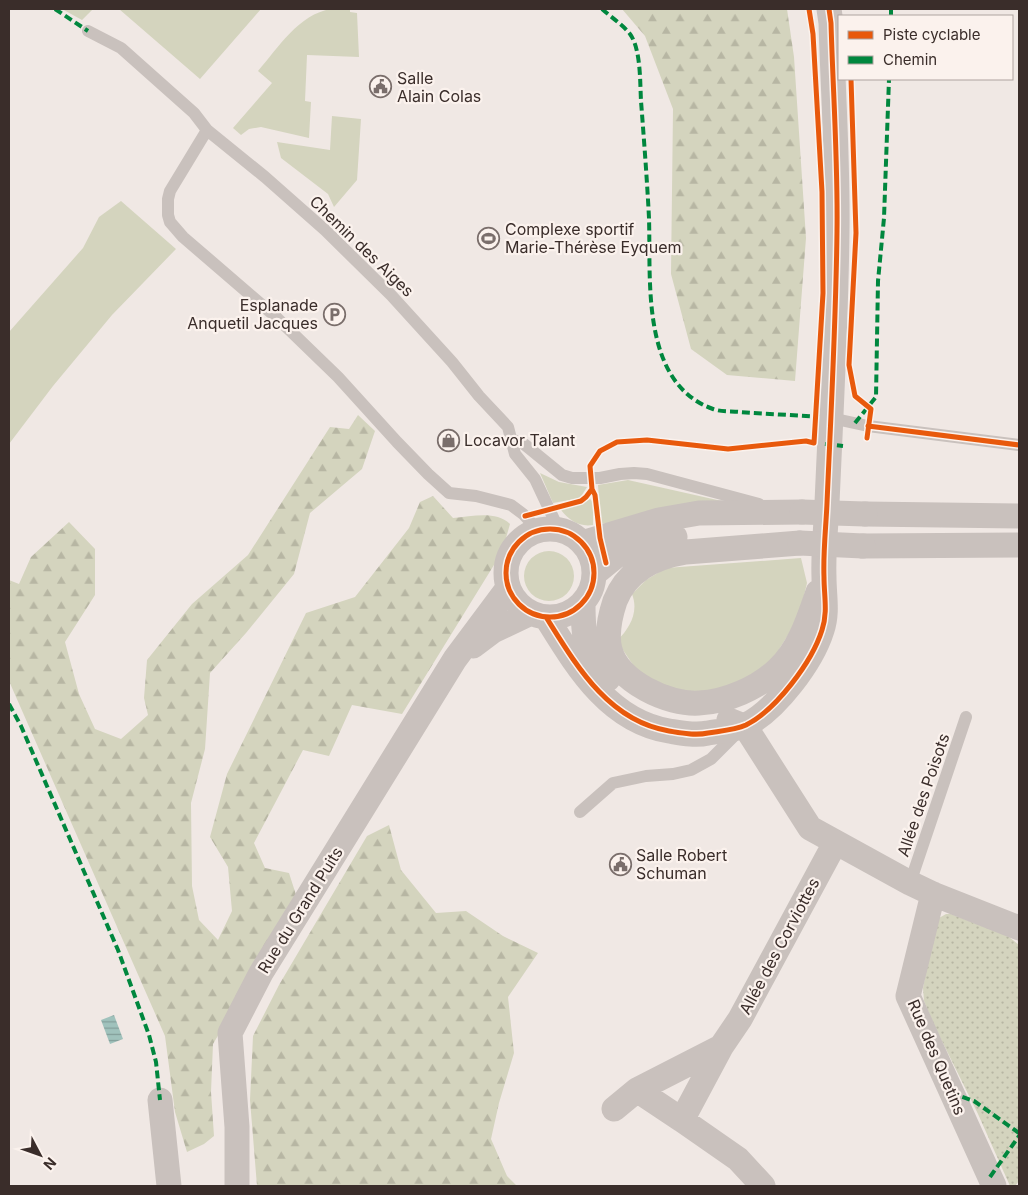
<svg xmlns="http://www.w3.org/2000/svg" width="1028" height="1195" viewBox="0 0 1028 1195" font-family="Inter,sans-serif">
  <defs>
    <pattern id="forest-firs" width="22" height="20" patternUnits="userSpaceOnUse" patternTransform="scale(1.25)"><rect width="22" height="20" fill="#d4d4be"/><path d="M5 1l3.5 6h-7zM16 11l3.5 6h-7z" fill="#b7b6a3"/></pattern>
    <pattern id="park-dots" width="8" height="8" patternUnits="userSpaceOnUse" patternTransform="scale(1.25)"><rect width="8" height="8" fill="#d4d4be"/><path d="M2 2h.1M6 6h.1" fill="none" stroke="#b7b6a3" stroke-width="1.8" stroke-linecap="round"/></pattern>
    <pattern id="water-rules" width="6" height="5" patternUnits="userSpaceOnUse" patternTransform="scale(1.25)"><rect width="6" height="5" fill="#a0c2bc"/><path d="M0 2.5h6" fill="none" stroke="#839e99"/></pattern>
  </defs>
  <rect width="100%" height="100%" fill="#f0e8e4"/>
  <!-- green -->
  <path fill="#d4d4be" d="M 62,9 L 93,9 L 82,20 Z
    M 119,9 L 261,9 L 200,79 Z
    M 331,9 L 350,9 L 350,12 L 357,13 L 359,57 L 307,55 L 305,101 L 311,102 L 309,138 L 261,127 L 249,129 L 241,135 L 233,128 L 272,83 L 258,71 C 278,48 299,14 331,9 Z
    M 332,116 L 361,119 L 357,180 L 334,207 L 328,194 L 281,158 L 277,142 L 330,150 Z
    M 121,201 L 176,249 L 112,315 L 53,386 L 9,444 L 9,332 L 83,248 L 99,217 Z
    M 540,473 L 559,482 L 587,487 L 580,498 L 553,503 Z
    M 628,480 L 735,504 L 601,524 L 598,485 Z
    M 590,499 L 593,502 L 593,525 C 579,527 570,521 561,510 Z
    M524 576a25 25 0 1 1 50 0a25 25 0 1 1-50 0Z
    M 801,558 L 807,583 L 799,617 L 775,656 L 742,684 L 704,692 L 673,691 L 637,671 L 617,641 C 630,628 639,612 632,594 L 646,580 L 666,568 Z"/>
  <!-- forest -->
  <path fill="url(#forest-firs)" d="M 622,9 L 787,9 L 794,57 L 806,238 L 795,381 L 727,375 L 691,349 L 671,274 L 673,109 L 645,36 Z
    M 358,415 L 375,431 L 362,469 L 310,513 L 294,574 L 246,633 L 210,673 L 205,749 L 191,803 L 192,886 L 199,920 L 218,940 L 232,911 L 228,867 L 210,837 L 227,774 L 306,613 L 355,597 L 409,528 L 420,502 L 433,496 L 453,518 C 472,517 495,510 510,524 L 502,552 L 402,714 L 352,705 L 329,756 L 303,750 L 254,843 L 265,868 L 289,873 L 298,901 L 213,1044 L 211,1092 L 214,1136 L 204,1144 L 187,1152 L 175,1112 L 165,1036 L 9,681 L 9,580 L 19,584 L 31,557 L 69,522 L 95,549 L 95,595 L 65,642 L 79,694 L 95,729 L 121,739 L 148,715 L 144,698 L 147,660 L 192,604 L 248,555 L 330,427 L 349,429 Z
    M 389,825 L 401,870 L 436,913 L 466,911 L 503,936 L 538,953 L 508,997 L 514,1053 L 499,1103 L 491,1139 L 507,1176 L 517,1186 L 257,1186 L 250,1100 L 253,1036 L 279,985 L 367,836 Z"/>
  <!-- park -->
  <path fill="url(#park-dots)" d="M 946,914 L 951,914 L 1008,936 L 1019,945 L 1019,1181 L 1015,1186 L 1010,1186 L 978,1114 L 933,1023 L 924,1001 L 923,988 L 934,928 L 939,918 Z"/>
  <!-- water -->
  <path fill="url(#water-rules)" d="M 114,1015 L 123,1039 L 110,1044 L 101,1020 Z"/>
  <g fill="none" stroke-linecap="round" stroke-linejoin="round">
    <!-- service -->
    <path stroke="#c9c1bd" stroke-width="12" d="M 88,31 L 121,48 L 194,113 L 207,130 L 265,177 L 325,230 L 391,295 L 452,362 L 479,396 L 508,427 L 515,454 L 535,479 L 559,530
      M 207,130 L 170,191 L 168,199 L 168,215 L 170,222 L 183,237 L 276,317 L 338,377 L 397,442 L 428,474 L 449,493 L 476,496 L 511,505 L 523,514 L 539,531
      M 831,418 L 868,426 L 1019,445
      M 511,439 L 524,444 L 562,475 L 572,478 L 600,478 L 620,474 L 634,473 L 647,474 L 759,504
      M 580,812 L 613,783 L 646,776 L 673,774 L 691,770 L 711,759 L 738,732
      M 910,883 L 966,717"/>
    <!-- minor -->
    <path stroke="#c9c1bd" stroke-width="25" d="M 865,514 L 1019,516
      M506 573a44 44 0 1 1 88 0a44 44 0 1 1-88 0Z
      M 582,543 L 659,520 L 699,513 L 802,512
      M 800,543 L 686,552 C 655,557 627,570 615,601 C 610,616 606,634 610,650 C 619,682 668,705 699,703 C 726,702 758,688 778,669 C 799,650 809,618 818,592
      M 863,546 L 1019,545
      M 594,574 L 616,556 L 657,542 L 675,537
      M 583,603 C 583,636 584,654 608,679
      M 546,617 C 576,665 608,721 669,731 C 681,733 695,736 708,733 C 720,731 735,730 746,725 C 776,710 812,662 822,630 C 828,612 824,596 824,577 C 823,552 826,527 827,503 C 831,412 836,321 837,231 C 838,162 833,92 831,23 L 829,9
      M 473,646 L 493,631 L 531,613
      M 729,720 L 744,726 L 750,734 L 810,828 L 910,883 L 933,894 L 1019,928
      M 933,894 L 908,996 L 994,1186
      M 637,1090 L 682,1120
      M 160,1100 L 169,1186
      M 614,1109 L 637,1090 L 721,1047
      M 237,1186 L 237,1127 L 230,1033 L 261,973 L 455,659 L 508,588
      M 763,1186 L 738,1159 L 682,1120 L 721,1047 L 740,1019 L 835,843"/>
    <!-- minor-bridge -->
    <path stroke="#c9c1bd" stroke-width="25" d="M 802,512 L 865,514
      M 800,543 L 863,546"/>
    <!-- quiet -->
    <path stroke="#00873e" stroke-width="4" stroke-dasharray="8 4" stroke-linecap="butt" d="M 55,9 L 88,31
      M 602,9 C 611,17 623,25 630,34 C 641,49 640,83 641,101 C 644,140 647,179 649,218 C 651,280 640,383 713,409 C 721,412 731,411 740,412 C 766,414 793,415 819,417
      M 891,16 L 891,9
      M 855,423 L 876,397 L 878,281 L 884,218 L 889,79
      M 825,444 L 843,446
      M 9,704 L 21,726 L 118,950 L 149,1035 L 156,1062 L 160,1100
      M 951,1093 L 974,1101 L 1019,1133
      M 990,1177 L 1019,1136"/>
    <defs>
      <path id="cycleway" d="M 851,79 L 856,233 L 849,365 L 855,396 L 871,409 L 867,438
        M 868,426 L 1019,445
        M 525,516 L 581,501 L 586,497 L 592,489
        M506 573a44 44 0 1 1 88 0a44 44 0 1 1-88 0Z
        M 606,563 L 600,538 L 595,495 L 592,489 L 590,466 L 600,451 L 617,442 L 647,440 L 728,449 L 806,441 L 814,443 L 823,293 L 822,192 L 813,34 L 809,9
        M 546,617 C 576,665 608,721 669,731 C 681,733 695,736 708,733 C 720,731 735,730 746,725 C 776,710 812,662 822,630 C 828,612 824,596 824,577 C 823,552 826,527 827,503 C 831,412 836,321 837,231 C 838,162 833,92 831,23 L 829,9"/>
    </defs>
    <!-- cycleway casing -->
    <use href="#cycleway" stroke="#fbf2ed" stroke-width="8"/>
    <!-- cycleway -->
    <use href="#cycleway" stroke="#e8590c" stroke-width="5"/>
  </g>
  <!-- icons -->
  <defs>
    <symbol id="civic-ring" viewBox="-11 -11 22 22"><circle r="9.5" fill="#fbf2ed" stroke="#7a6e6b" stroke-width="1.5"/><path d="M-.6-6.5H3V-4.5H.6V-3L4-1V1h2V6H-6V1h2V-1L-.6-3ZM-1.2 2.5V6h2.4V2.5Z" fill="#7a6e6b"/></symbol>
    <symbol id="stadium-ring" viewBox="-11 -11 22 22"><circle r="9.5" fill="#fbf2ed" stroke="#7a6e6b" stroke-width="1.5"/><path d="M0-5a6.5 5 0 1 0 0 10a6.5 5 0 1 0 0-10ZM-3.5-1.8h7v3.6h-7Z" fill="#7a6e6b"/></symbol>
    <symbol id="parking-ring" viewBox="-11 -11 22 22"><circle r="9.5" fill="#fbf2ed" stroke="#7a6e6b" stroke-width="1.5"/><path d="M-3.5-5.5H1a3.5 3.5 0 0 1 0 7H-1V5.5H-3.5ZM-1-3.4V-.6H.8a1.4 1.4 0 0 0 0-2.8Z" fill="#7a6e6b"/></symbol>
    <symbol id="shop-ring" viewBox="-11 -11 22 22"><circle r="9.5" fill="#fbf2ed" stroke="#7a6e6b" stroke-width="1.5"/><path d="M-5-2.5h2.3a2.7 3.5 0 0 1 5.4 0H5L5.5 6h-11ZM-1.5-2.5h3a1.5 2.3 0 0 0-3 0Z" fill="#7a6e6b"/></symbol>
  </defs>
  <g fill-rule="evenodd">
    <use href="#civic-ring" x="368" y="74" width="25" height="25"/>
    <use href="#stadium-ring" x="476" y="226" width="25" height="25"/>
    <use href="#parking-ring" x="322" y="302" width="25" height="25"/>
    <use href="#shop-ring" x="436" y="428" width="25" height="25"/>
    <use href="#civic-ring" x="608" y="852" width="25" height="25"/>
  </g>
  <g text-anchor="middle" dominant-baseline="central" stroke-width="4.5" stroke-linejoin="round" paint-order="stroke">
    <!-- poi labels -->
    <g font-size="16" fill="#3a2d2a" stroke="#fbf2ed" text-anchor="start">
      <text x="397" y="78">Salle<tspan x="397" dy="18">Alain Colas</tspan></text>
      <text x="505" y="229">Complexe sportif<tspan x="505" dy="18">Marie-Thérèse Eyquem</tspan></text>
      <text x="318" y="305" text-anchor="end">Esplanade<tspan x="318" dy="18">Anquetil Jacques</tspan></text>
      <text x="464" y="440">Locavor Talant</text>
      <text x="636" y="855">Salle Robert<tspan x="636" dy="18">Schuman</tspan></text>
    </g>
    <!-- street labels -->
    <g font-size="16" fill="#3a2d2a" stroke="#fbf2ed">
      <text transform="translate(362 246) rotate(44)">Chemin des Aiges</text>
      <text transform="translate(923 795) rotate(-71)">Allée des Poisots</text>
      <text transform="translate(300 910) rotate(-58)">Rue du Grand Puits</text>
      <text transform="translate(779 946) rotate(-62)">Allée des Corviottes</text>
      <text transform="translate(937 1057) rotate(67)">Rue des Quetins</text>
    </g>
  </g>
  <!-- border -->
  <rect width="1028" height="1195" fill="none" stroke="#3a2d2a" stroke-width="20"/>
  <!-- legend -->
  <rect x="838" y="15" width="175" height="65" fill="#fbf2ed" stroke="#aea39f"/>
  <rect x="848" y="31" width="25" height="8" fill="#e8590c" stroke="#aea39f"/>
  <text x="883" y="40" font-size="15" fill="#3a2d2a">Piste cyclable</text>
  <rect x="848" y="56" width="25" height="8" fill="#00873e" stroke="#aea39f"/>
  <text x="883" y="65" font-size="15" fill="#3a2d2a">Chemin</text>
  <!-- north arrow -->
  <g transform="translate(40 1155) rotate(131)" stroke="#fbf2ed" stroke-width="4" paint-order="stroke">
  <path d="M0-4L9 19L0 12L-9 19Z" fill="#3a2d2a"/>
  <text y="-8" font-size="14" font-weight="bold" text-anchor="middle" fill="#3a2d2a">N</text>
  </g>
</svg>
